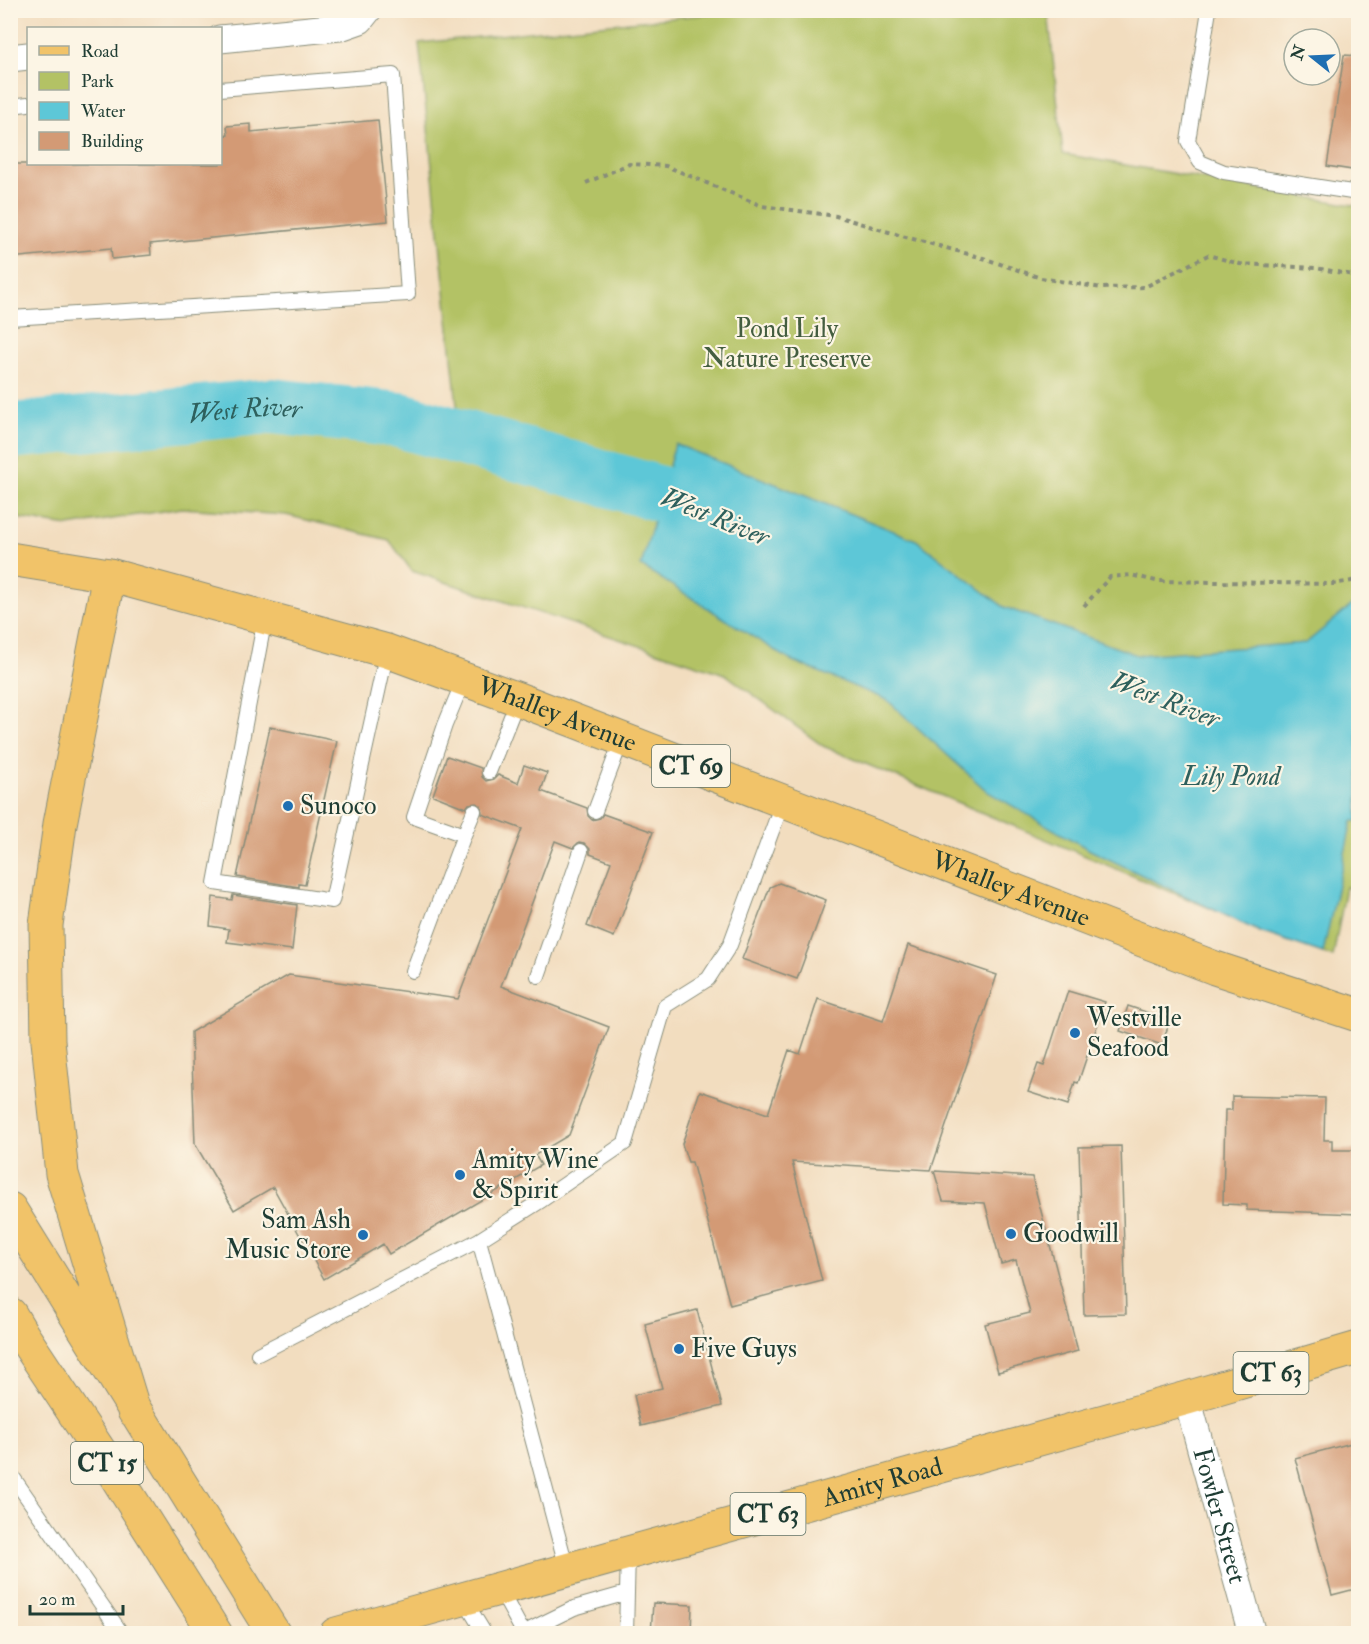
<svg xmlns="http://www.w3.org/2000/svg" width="1369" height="1644" viewBox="0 0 1369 1644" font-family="'IM FELL Double Pica',serif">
  <rect width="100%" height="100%" fill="#fcf5e5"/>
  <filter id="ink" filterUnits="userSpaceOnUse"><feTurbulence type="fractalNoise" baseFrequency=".0167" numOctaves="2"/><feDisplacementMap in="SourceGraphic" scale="12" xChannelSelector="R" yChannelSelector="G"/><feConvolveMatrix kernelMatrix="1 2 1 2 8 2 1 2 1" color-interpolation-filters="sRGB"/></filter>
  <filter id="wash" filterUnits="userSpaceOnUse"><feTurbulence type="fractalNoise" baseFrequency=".008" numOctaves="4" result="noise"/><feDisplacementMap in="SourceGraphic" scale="24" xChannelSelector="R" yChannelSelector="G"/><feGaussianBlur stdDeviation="1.35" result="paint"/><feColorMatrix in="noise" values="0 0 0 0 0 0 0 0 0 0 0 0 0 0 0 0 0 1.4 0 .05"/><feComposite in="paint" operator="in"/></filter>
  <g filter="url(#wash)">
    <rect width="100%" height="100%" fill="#f2ddbf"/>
    <!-- green -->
    <path fill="#b3c265" stroke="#69804c" stroke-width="1.5" d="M 742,11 L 1048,11 L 1063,154 L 1358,206 L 1358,890 L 1346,887 L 1333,957 L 1262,930 L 823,746 L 725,674 L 412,571 L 389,540 L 286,515 L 182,508 L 68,526 L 11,517 L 11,496 L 24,433 L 50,432 L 281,406 L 341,405 L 382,416 L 429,436 L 460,434 L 419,43 Z"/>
    <!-- water -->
    <path fill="#5dc7d7" stroke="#3e8286" stroke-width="1.5" d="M 675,444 L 916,540 L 1004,607 L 1137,655 L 1306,643 L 1358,600 L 1358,821 L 1352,821 L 1323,953 L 1260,932 L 1090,850 L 988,792 L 887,700 L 790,660 L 641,566 Z"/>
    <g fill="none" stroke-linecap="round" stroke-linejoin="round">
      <!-- river -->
      <path stroke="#5dc7d7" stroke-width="56" id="s1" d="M 10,431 L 272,406 L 400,420 L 671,497 L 730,522"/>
    </g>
    <g id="blocks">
      <!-- building -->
      <path fill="#d39a75" d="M 1344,55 L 1359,56 L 1359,171 L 1327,166 Z
        M 378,120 L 388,221 L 150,244 L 151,255 L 112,259 L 111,248 L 10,258 L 10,164 L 220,164 L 220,136 L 228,135 L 227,126 L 251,124 L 251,132 Z
        M 270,727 L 337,741 L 305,885 L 299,884 L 299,887 L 237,877 Z
        M 447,756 L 481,768 L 482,777 L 486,781 L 494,779 L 498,775 L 518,783 L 524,765 L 547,773 L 541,791 L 587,808 L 588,816 L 592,820 L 600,818 L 603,814 L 653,832 L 614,937 L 587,926 L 611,862 L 590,854 L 590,849 L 584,843 L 579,842 L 573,848 L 555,841 L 501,986 L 609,1027 L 569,1135 L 535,1155 L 541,1165 L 389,1254 L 383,1244 L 324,1279 L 273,1187 L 234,1210 L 195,1144 L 191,1032 L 289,975 L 458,999 L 522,829 L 482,814 L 481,806 L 477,803 L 469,804 L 466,808 L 433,795 Z
        M 779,883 L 826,900 L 797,979 L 742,959 L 770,887 Z
        M 233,895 L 297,905 L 292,950 L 227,942 L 229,929 L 210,926 L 213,897 L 232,900 Z
        M 908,945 L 997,975 L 931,1170 L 792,1162 L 822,1281 L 730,1305 L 692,1162 L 688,1162 L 682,1144 L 700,1091 L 768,1114 L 789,1050 L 800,1054 L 818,999 L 883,1021 Z
        M 1068,991 L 1105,1002 L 1078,1083 L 1075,1082 L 1068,1105 L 1028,1092 L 1038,1064 L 1044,1066 Z
        M 1128,1006 L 1170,1020 L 1162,1045 L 1120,1031 Z
        M 1232,1096 L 1325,1098 L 1324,1140 L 1332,1140 L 1332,1150 L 1359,1150 L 1359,1214 L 1247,1210 L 1247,1205 L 1223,1204 L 1225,1110 L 1232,1110 Z
        M 1121,1146 L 1126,1314 L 1084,1315 L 1079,1147 Z
        M 934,1171 L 1032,1177 L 1078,1351 L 998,1372 L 985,1324 L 1030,1313 L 1016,1260 L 1001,1264 L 985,1203 L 943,1201 Z
        M 697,1310 L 722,1406 L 641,1426 L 634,1395 L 662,1388 L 645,1324 Z
        M 1359,1441 L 1359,1588 L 1332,1595 L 1295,1458 Z
        M 653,1603 L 692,1605 L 691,1634 L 651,1634 Z"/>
    </g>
  </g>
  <g filter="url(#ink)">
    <use href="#blocks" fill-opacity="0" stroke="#888d7a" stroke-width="1.5"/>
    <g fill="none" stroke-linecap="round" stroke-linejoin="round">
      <defs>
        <path id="lane" d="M 1209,10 L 1188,141 L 1200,162 L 1224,172 L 1358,193
          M 10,106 L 28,104
          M 10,318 L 408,294 L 393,75 L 220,89
          M 265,618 L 215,883 L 332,901 L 387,651
          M 489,772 L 518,699
          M 595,811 L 622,739
          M 464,835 L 474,811
          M 413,971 L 464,835 L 414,817 L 445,725 L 464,679
          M 538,976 L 581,851
          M 479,1240 L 567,1569
          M 258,1354 L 479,1240 L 542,1200 L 625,1143 L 665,1006 L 708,979 L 730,945 L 783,801
          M 10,1473 L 122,1634
          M 499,1588 L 524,1634
          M 463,1598 L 485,1634
          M 523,1633 L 574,1608 L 627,1593
          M 626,1634 L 628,1552"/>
        <g id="street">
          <path d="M 220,39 L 340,27 L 360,20 L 368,10"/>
          <path d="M 10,58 L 28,56"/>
          <path id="s2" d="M 1187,1398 L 1252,1634"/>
        </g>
        <g id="primary">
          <path id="s3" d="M 10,559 L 109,575 L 387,651 L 518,699 L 1215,968 L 1358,1015"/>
          <path id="s4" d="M 336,1634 L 1187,1398 L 1358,1348"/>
        </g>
        <path id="highway" d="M 109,575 L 60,824 L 46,925 L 48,1041 L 62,1174 L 134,1411
          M 10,1209 L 274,1634
          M 10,1314 L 23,1336 L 114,1473 L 216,1634"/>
      </defs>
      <!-- lane casing -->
      <use href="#lane" stroke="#888d7a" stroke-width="16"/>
      <!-- street casing -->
      <use href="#street" stroke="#888d7a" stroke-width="29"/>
      <!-- primary casing -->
      <use href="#primary" stroke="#888d7a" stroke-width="35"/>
      <!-- highway casing -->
      <use href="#highway" stroke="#888d7a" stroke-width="35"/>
      <!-- path -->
      <path stroke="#888d7a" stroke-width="4" stroke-dasharray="4.5 4.5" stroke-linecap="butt" d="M 586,183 L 629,164 L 666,166 L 762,206 L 836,216 L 902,236 L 983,258 L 1041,278 L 1102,288 L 1145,287 L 1208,255 L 1240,264 L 1316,268 L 1358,276
        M 1084,606 L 1110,577 L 1131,575 L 1156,581 L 1333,584 L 1358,580"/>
      <!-- lane -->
      <use href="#lane" stroke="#fff" stroke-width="14"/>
      <!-- street -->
      <use href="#street" stroke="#fff" stroke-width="27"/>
      <!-- primary -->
      <use href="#primary" stroke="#f1c369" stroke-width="33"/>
      <!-- highway -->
      <use href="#highway" stroke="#f1c369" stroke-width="33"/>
    </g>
  </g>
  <!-- markers -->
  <g fill="#1f6fb2" stroke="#fcf5e5" stroke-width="2">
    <circle cx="288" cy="806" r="6"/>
    <circle cx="1075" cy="1033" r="6"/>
    <circle cx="460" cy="1175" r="6"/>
    <circle cx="1011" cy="1234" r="6"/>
    <circle cx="363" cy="1235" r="6"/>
    <circle cx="679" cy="1349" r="6"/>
  </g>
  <g text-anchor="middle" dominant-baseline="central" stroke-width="4.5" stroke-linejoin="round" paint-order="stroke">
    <!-- shield labels -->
    <g fill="#fcf5e5" stroke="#617469" stroke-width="1.5">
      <rect x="652" y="745" width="78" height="42" rx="4.5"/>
      <rect x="1233.5" y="1352" width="75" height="42" rx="4.5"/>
      <rect x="71" y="1442" width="72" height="42" rx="4.5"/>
      <rect x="730.5" y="1493" width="75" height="42" rx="4.5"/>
    </g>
    <g font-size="24" font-weight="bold" fill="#1f3d34">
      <text x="691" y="766">CT 69</text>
      <text x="1271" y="1373">CT 63</text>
      <text x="107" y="1463">CT 15</text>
      <text x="768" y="1514">CT 63</text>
    </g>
    <!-- park labels -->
    <g font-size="26" fill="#445e40" stroke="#fcf5e5">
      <text x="787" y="329">Pond Lily<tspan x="787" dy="30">Nature Preserve</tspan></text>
    </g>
    <!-- street labels -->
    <g font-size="26" fill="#1f3d34" stroke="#fcf5e5">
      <text stroke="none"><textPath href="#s3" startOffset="570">Whalley Avenue</textPath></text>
      <text stroke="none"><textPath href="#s3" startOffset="1056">Whalley Avenue</textPath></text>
      <text stroke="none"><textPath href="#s4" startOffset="567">Amity Road</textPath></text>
      <text stroke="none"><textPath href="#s2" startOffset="122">Fowler Street</textPath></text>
    </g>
    <!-- poi labels -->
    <g font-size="26" fill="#1f3d34" stroke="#fcf5e5" text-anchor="start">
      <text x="300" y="806">Sunoco</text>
      <text x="1087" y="1018">Westville<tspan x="1087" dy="30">Seafood</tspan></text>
      <text x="472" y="1160">Amity Wine<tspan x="472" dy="30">&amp; Spirit</tspan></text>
      <text x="351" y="1220" text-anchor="end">Sam Ash<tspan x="351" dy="30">Music Store</tspan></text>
      <text x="1023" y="1234">Goodwill</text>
      <text x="691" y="1349">Five Guys</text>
    </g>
    <!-- water labels -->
    <g font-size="27" font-style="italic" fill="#2e605d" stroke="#fcf5e5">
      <text stroke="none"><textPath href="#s1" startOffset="236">West River</textPath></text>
      <text transform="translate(715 517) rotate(22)">West River</text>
      <text transform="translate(1165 700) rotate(21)">West River</text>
      <text x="1231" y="776">Lily Pond</text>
    </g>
  </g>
  <!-- margin -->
  <rect width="1369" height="1644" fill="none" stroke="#fcf5e5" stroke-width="36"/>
  <!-- legend -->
  <rect x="27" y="27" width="195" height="138" fill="#fcf5e5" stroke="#a4ab9e" stroke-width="1.5"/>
  <rect x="39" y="46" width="30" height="9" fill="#f1c369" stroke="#a4ab9e" stroke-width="1.5"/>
  <text x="81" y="57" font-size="18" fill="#1f3d34">Road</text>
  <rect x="39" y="72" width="30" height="18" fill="#b3c265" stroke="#a4ab9e" stroke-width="1.5"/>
  <text x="81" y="87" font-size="18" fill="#1f3d34">Park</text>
  <rect x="39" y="102" width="30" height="18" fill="#5dc7d7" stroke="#a4ab9e" stroke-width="1.5"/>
  <text x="81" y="117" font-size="18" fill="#1f3d34">Water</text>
  <rect x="39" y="132" width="30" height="18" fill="#d39a75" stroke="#a4ab9e" stroke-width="1.5"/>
  <text x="81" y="147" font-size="18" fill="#1f3d34">Building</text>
  <!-- north arrow -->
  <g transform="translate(1312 57) rotate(288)"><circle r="28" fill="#fcf5e5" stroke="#a4ab9e" stroke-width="1.5"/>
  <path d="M0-4.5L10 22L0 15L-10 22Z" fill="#1f6fb2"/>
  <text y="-9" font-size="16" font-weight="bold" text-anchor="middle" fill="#1f3d34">N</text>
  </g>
  <!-- scale -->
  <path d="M30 1605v9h93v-9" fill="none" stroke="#1f3d34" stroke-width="3"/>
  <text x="39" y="1605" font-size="18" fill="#1f3d34" stroke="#fcf5e5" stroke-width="4.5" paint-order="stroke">20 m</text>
</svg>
